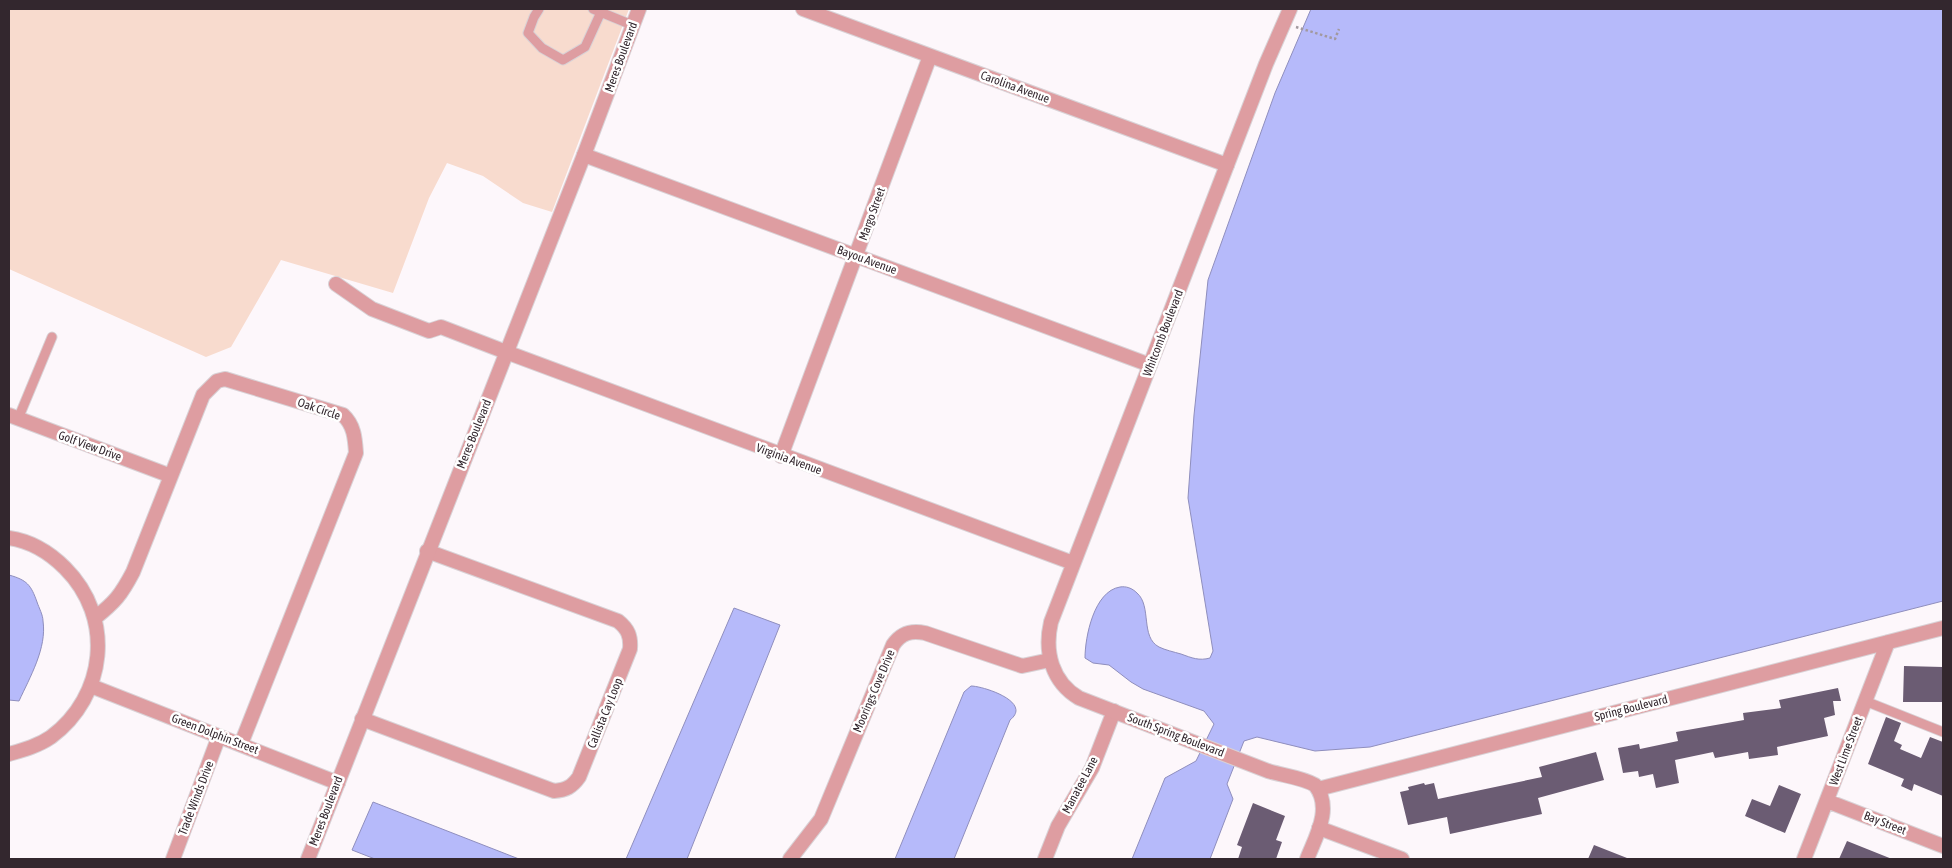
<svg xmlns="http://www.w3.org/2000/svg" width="1952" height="868" viewBox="0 0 1952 868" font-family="'Asap Condensed',sans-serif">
  <rect width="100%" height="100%" fill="#fdf7fb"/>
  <!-- green -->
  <path fill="#f8dbce" d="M 9,9 L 629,9 L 552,212 L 523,203 L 483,176 L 447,163 L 429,198 L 393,293 L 281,260 L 231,347 L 206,357 L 9,269 Z"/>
  <!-- water -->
  <path fill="#b6bafa" stroke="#8f8ebd" d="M 1311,9 L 1943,9 L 1943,601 L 1370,747 L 1315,751 L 1257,737 L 1244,741 L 1227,784 L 1233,799 L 1210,859 L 1132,859 L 1165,778 L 1196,761 L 1214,724 L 1204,711 L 1143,689 L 1131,682 L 1109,665 L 1093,663 L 1085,658 C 1085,637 1094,591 1120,587 C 1126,586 1132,588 1137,593 C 1152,606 1140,637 1159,647 C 1165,650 1174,652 1181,654 C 1192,658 1199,661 1210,658 L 1213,651 L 1188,498 L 1194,415 L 1208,280 L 1275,93 Z
    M 9,575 C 27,580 31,585 37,602 C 39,608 43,615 43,621 C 47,648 30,677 19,701 L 9,700 Z
    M 734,608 L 780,625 L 687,859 L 626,859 Z
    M 971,686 C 983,686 1033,702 1010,720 L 954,859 L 895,859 L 964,692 Z
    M 373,802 L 519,859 L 375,859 L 352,850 Z"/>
  <!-- building -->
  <path fill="#6b5c73" d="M 1904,666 L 1943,667 L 1943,702 L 1903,702 Z
    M 1838,688 L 1841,701 L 1833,701 L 1835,715 L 1824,718 L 1828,736 L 1777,747 L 1778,755 L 1749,759 L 1748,752 L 1715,758 L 1713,752 L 1675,760 L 1679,783 L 1656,788 L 1653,774 L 1639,777 L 1638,771 L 1623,773 L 1618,748 L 1639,744 L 1640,749 L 1678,741 L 1676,732 L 1744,720 L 1743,713 L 1781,708 L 1779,700 Z
    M 1886,717 L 1901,723 L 1894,741 L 1902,745 L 1900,749 L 1921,758 L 1930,737 L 1943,742 L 1943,796 L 1914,784 L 1912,791 L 1901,786 L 1904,779 L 1868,764 Z
    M 1596,752 L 1604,780 L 1538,798 L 1542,814 L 1450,834 L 1447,817 L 1408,825 L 1400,792 L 1409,790 L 1408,787 L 1424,783 L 1425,785 L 1434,783 L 1438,799 L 1542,777 L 1539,767 Z
    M 1779,785 L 1801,794 L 1785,833 L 1745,816 L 1752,799 L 1770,806 Z
    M 1253,803 L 1285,816 L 1276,840 L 1282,842 L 1276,859 L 1238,859 L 1242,847 L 1237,845 Z
    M 1847,841 L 1892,859 L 1839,859 Z
    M 1594,845 L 1627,858 L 1627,859 L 1588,859 Z"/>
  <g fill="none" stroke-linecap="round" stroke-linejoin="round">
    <defs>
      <path id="service" d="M 539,9 L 534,17 L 528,33 L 542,48 L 563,60 L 585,47 L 601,12
        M 593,9 L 632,25
        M 18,419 L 52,337
        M 1865,701 L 1943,732"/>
      <path id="minor" d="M 803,9 L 1227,165
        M 584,155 L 1150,365
        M 336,284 L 372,309 L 429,331 L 441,327 L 506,352
        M 9,415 L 171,476
        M 781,456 L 930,56
        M 9,538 C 30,541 50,553 65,568 C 115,618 106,696 51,737 C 38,746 23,750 9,754
        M 95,618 C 115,602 121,595 133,572 L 203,395 L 217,381 L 225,379 L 343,415 C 354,425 355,438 356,453 L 241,744
        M 91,686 L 338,783
        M 362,719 L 554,791 C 566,790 572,787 579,777 L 630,649 C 631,636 628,629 618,621 L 427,551
        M 1318,789 L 1943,628
        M 1827,801 L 1943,846
        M 1319,828 L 1402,859
        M 173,859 L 219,736
        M 790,859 L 821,819 L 893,645 C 901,633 911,630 925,633 L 1022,666 L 1050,660
        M 1045,859 L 1058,826 L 1092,768 L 1114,711
        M 1804,859 L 1888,642"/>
      <path id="tertiary" d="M 1290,9 L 1266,64 L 1227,165 L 1051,622 C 1044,652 1052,682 1079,698 L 1268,771 C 1284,776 1301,777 1315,785 C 1333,808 1316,836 1307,859
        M 506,352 L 1073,563
        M 308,859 L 584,155 L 639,9"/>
    </defs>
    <!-- service casing -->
    <use href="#service" stroke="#d9d2d6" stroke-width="11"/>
    <!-- minor casing -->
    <use href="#minor" stroke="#d9d2d6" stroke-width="16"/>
    <!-- tertiary casing -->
    <use href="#tertiary" stroke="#d9d2d6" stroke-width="16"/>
    <!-- path -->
    <path stroke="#a2999f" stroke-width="2.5" stroke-dasharray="2.5 2.5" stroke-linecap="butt" d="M 1296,27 L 1335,39 L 1339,29"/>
    <!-- service -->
    <use href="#service" stroke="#de9da1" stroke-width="9"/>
    <!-- minor -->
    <use href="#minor" stroke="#de9da1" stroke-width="14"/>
    <!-- tertiary -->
    <use href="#tertiary" stroke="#de9da1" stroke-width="14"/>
  </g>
  <g text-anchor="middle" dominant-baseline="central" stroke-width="5" stroke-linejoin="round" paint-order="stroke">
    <!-- street labels -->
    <g font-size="12" fill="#33272e" stroke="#fff">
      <text transform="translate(621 57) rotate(-70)">Meres Boulevard</text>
      <text transform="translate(1015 87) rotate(20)">Carolina Avenue</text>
      <text transform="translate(872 214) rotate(-70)">Margo Street</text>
      <text transform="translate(867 260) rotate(20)">Bayou Avenue</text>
      <text transform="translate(1163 333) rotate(-69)">Whitcomb Boulevard</text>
      <text transform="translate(319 409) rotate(19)">Oak Circle</text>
      <text transform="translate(474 434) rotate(-68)">Meres Boulevard</text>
      <text transform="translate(90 446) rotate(20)">Golf View Drive</text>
      <text transform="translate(789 459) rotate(20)">Virginia Avenue</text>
      <text transform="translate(874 691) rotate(-67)">Moorings Cove Drive</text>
      <text transform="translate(1631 708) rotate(-14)">Spring Boulevard</text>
      <text transform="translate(605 713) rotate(-68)">Callista Cay Loop</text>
      <text transform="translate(215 734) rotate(21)">Green Dolphin Street</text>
      <text transform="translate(1176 735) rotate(21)">South Spring Boulevard</text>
      <text transform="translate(1846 751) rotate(-69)">West Lime Street</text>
      <text transform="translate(1080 785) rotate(-62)">Manatee Lane</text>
      <text transform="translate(196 798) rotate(-69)">Trade Winds Drive</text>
      <text transform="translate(326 811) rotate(-69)">Meres Boulevard</text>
      <text transform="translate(1885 823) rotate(21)">Bay Street</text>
    </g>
  </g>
  <!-- border -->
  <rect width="1952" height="868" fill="none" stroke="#33272e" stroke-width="20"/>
</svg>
